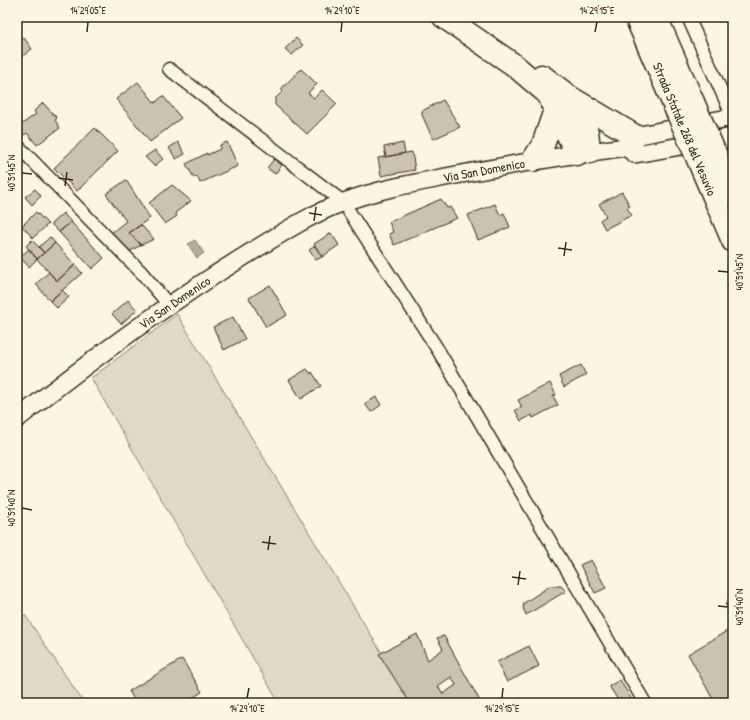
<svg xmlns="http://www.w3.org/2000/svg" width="750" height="720" viewBox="0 0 750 720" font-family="'Patrick Hand',sans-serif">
  <rect width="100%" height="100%" fill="#fcf5e5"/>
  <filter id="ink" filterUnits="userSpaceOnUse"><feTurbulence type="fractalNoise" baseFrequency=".025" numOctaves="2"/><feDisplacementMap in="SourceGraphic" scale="8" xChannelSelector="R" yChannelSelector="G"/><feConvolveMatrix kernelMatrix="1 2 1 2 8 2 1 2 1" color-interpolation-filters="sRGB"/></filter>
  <g filter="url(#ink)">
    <!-- green -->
    <path fill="#e0d8c8" stroke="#8e8173" d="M 177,314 L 380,650 L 413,703 L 279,703 L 91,378 Z
      M 25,615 L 84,703 L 17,703 L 17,620 Z"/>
    <!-- water -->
    <path fill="#b7ad9e" stroke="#85796b" d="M 195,240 L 204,253 L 197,258 L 188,244 Z"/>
    <!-- building -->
    <path fill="#ccc2b3" stroke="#3b2a1e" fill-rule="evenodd" d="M 24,38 L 32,49 L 23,56 L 17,49 L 17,44 Z
      M 296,38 L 303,45 L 292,55 L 285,49 Z
      M 301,69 L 317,84 L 308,93 L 314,98 L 322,90 L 337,104 L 307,134 L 275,105 L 275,99 L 283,91 L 281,89 Z
      M 138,82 L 155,103 L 163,96 L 181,118 L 150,142 L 116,99 Z
      M 443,100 L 460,127 L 433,139 L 422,115 L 422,111 Z
      M 43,103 L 57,118 L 55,120 L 60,128 L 37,145 L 27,133 L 24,135 L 18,127 L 36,114 L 34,111 Z
      M 95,128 L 118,151 L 77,191 L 54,168 Z
      M 178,142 L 185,154 L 176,159 L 169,148 Z
      M 227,142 L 238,166 L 200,183 L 197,176 L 194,178 L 186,164 L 207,153 L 207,155 L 220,149 L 220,145 Z
      M 403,143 L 405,153 L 386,157 L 384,147 Z
      M 155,150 L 163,159 L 154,166 L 145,157 Z
      M 412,152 L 415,170 L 381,176 L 378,158 Z
      M 274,159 L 282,165 L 275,174 L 267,168 Z
      M 126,180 L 150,218 L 129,233 L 141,245 L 127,253 L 110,234 L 126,221 L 106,194 Z
      M 172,185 L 191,201 L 175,213 L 177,216 L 165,224 L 149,203 Z
      M 35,189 L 41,196 L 32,205 L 25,197 Z
      M 622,192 L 630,206 L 627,208 L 632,215 L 605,229 L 600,220 L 606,216 L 599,204 Z
      M 441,199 L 447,208 L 450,207 L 457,218 L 394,245 L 389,234 L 393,232 L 389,222 Z
      M 495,204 L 500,215 L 504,213 L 510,227 L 478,240 L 468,215 Z
      M 36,212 L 48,224 L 33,238 L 22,226 Z
      M 63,213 L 71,222 L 59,232 L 51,224 Z
      M 71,222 L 104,258 L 92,269 L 59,232 Z
      M 141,225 L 154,239 L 141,245 L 129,233 Z
      M 331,233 L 339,245 L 322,257 L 314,244 Z
      M 50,237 L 55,243 L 44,253 L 39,247 Z
      M 32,240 L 44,253 L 37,259 L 26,246 Z
      M 55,243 L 75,265 L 57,281 L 37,259 Z
      M 315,246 L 322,257 L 316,260 L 309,250 Z
      M 29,249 L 37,259 L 29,267 L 20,257 Z
      M 75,265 L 82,273 L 50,301 L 36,284 L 49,272 L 57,281 Z
      M 270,285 L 287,315 L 266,327 L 249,298 Z
      M 62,290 L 69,297 L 57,308 L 50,301 Z
      M 128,300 L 137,310 L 121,324 L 112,314 Z
      M 233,317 L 245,339 L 224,350 L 213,327 Z
      M 581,365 L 586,375 L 564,387 L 559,376 Z
      M 307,369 L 311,374 L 312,372 L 321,386 L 301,399 L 289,380 Z
      M 550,383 L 556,395 L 553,396 L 558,405 L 533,418 L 532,415 L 521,421 L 515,410 L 522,407 L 518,400 Z
      M 376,397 L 381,405 L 371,412 L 365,404 Z
      M 591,560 L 606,588 L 595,593 L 580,565 Z
      M 550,586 L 561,586 L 566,591 L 526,615 L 523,608 L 524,603 Z
      M 733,600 L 733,616 L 732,616 L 725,604 Z
      M 727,631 L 733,641 L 733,703 L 715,703 L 688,654 Z
      M 417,634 L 428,660 L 443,649 L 437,638 L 444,636 L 481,703 L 410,703 L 379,654 ZM 451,677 L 456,685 L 443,694 L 438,686 Z
      M 529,646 L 539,666 L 507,682 L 497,662 Z
      M 182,659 L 202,692 L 184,703 L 136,703 L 129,691 Z
      M 620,680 L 633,702 L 631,703 L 624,703 L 621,698 L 618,700 L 609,686 Z"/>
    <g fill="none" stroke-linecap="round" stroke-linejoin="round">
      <defs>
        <path id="street" d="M 688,17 L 733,117
          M 169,69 L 343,202 L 438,350 L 645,703
          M 17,145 L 142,273 L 169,305"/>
        <g id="secondary">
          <path d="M 627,144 L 628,140 L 635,136 L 733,117"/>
          <path d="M 626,147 L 635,154 L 733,137"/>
          <path id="s1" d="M 17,419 C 91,360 168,303 248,254 C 279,235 310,214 344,202 C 379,189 415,183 451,176 C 509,165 567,155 626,147"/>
        </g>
        <path id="highway" d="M 444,17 L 514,65 L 548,94 L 577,154
          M 636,17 L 675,107
          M 656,17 L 693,102
          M 542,76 L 571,98 L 635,136
          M 572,99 C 585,119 588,129 589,152
          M 714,151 L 733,194
          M 697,157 L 733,241
          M 533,160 L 543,145 L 556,107"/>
      </defs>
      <!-- street casing -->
      <use href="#street" stroke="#3b2a1e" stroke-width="15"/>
      <!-- secondary casing -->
      <use href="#secondary" stroke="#3b2a1e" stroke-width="20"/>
      <!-- highway casing -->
      <use href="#highway" stroke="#3b2a1e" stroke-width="25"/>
      <!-- street -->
      <use href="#street" stroke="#fcf5e5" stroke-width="12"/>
      <!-- secondary -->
      <use href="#secondary" stroke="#fcf5e5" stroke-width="17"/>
      <!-- highway -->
      <use href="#highway" stroke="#fcf5e5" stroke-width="22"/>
      <defs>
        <path id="highway-bridge" d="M 693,102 L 714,151
          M 675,107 L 697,157"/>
      </defs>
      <!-- highway-bridge casing -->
      <use href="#highway-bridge" stroke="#3b2a1e" stroke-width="25" stroke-linecap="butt"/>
      <!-- highway-bridge -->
      <use href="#highway-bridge" stroke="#fcf5e5" stroke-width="22"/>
    </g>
  </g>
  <!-- ticks -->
  <path fill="none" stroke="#3b2a1e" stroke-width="1.5" d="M 87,32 L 88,22M 341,32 L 342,22M 595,32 L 597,22M 22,173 L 32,174M 59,178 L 73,180M 65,186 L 67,172M 309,213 L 322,215M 314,221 L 316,207M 558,248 L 572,250M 564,256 L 566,242M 718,271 L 728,272M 22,508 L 32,510M 262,542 L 276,544M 268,550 L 270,536M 512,577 L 526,579M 518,585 L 520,571M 718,606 L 728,607M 247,698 L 249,688M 502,698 L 503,688"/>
  <g text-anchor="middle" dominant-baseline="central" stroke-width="3" stroke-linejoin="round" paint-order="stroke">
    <!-- street labels -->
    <g font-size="13" fill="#3b2a1e" stroke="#fcf5e5">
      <text transform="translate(685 129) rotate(67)">Strada Statale 268 del Vesuvio</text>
      <text stroke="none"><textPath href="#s1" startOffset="537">Via San Domenico</textPath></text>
      <text stroke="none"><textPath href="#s1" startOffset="196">Via San Domenico</textPath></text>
    </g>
  </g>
  <!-- margin -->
  <rect width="750" height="720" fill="none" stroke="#fcf5e5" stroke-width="44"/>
  <rect x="22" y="22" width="706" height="676" fill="none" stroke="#3b2a1e" stroke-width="1.5"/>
  <g font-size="10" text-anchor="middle" fill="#3b2a1e">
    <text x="88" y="14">14°29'05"E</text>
    <text x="342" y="14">14°29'10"E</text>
    <text x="597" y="14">14°29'15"E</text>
    <text transform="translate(11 173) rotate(-90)" y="4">40°51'45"N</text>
    <text transform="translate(739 272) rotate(-90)" y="4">40°51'45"N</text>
    <text transform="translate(11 508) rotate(-90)" y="4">40°51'40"N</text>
    <text transform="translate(739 607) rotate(-90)" y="4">40°51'40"N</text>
    <text x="247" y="712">14°29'10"E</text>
    <text x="502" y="712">14°29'15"E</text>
  </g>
</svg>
